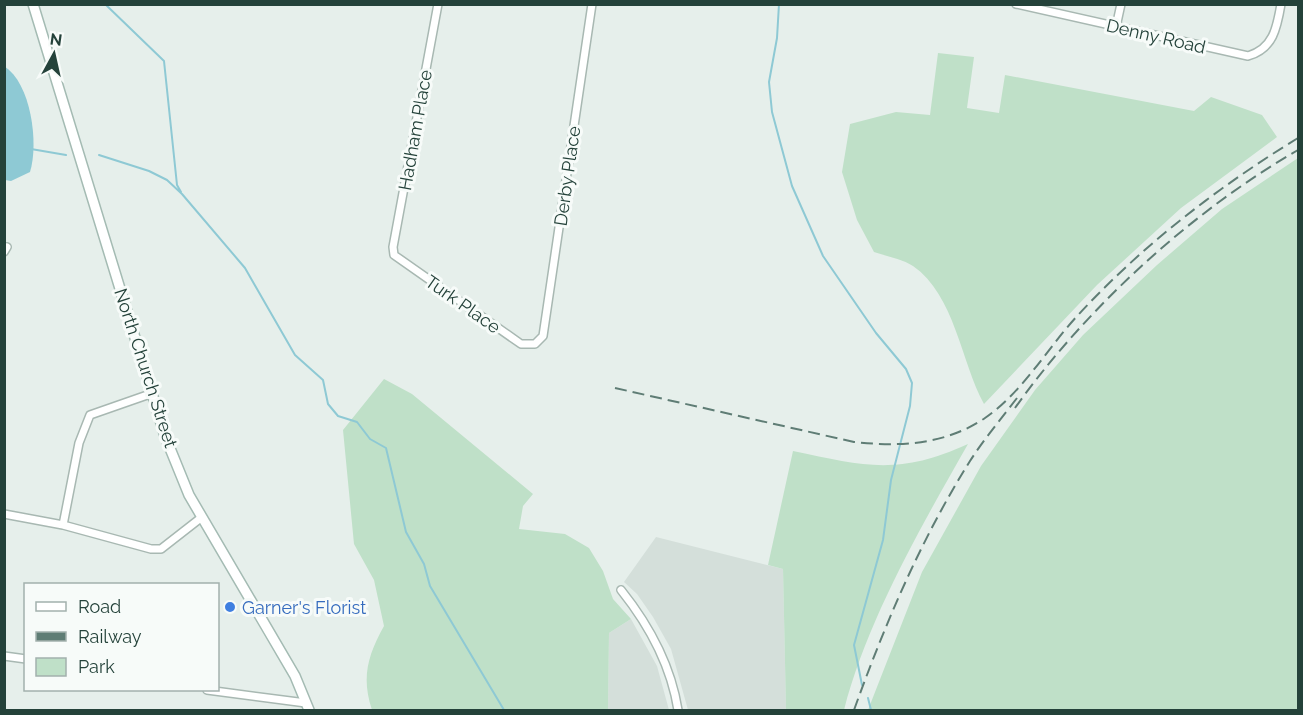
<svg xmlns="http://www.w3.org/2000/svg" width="1303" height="715" viewBox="0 0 1303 715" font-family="Raleway,sans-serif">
  <rect width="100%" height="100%" fill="#e6efeb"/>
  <!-- built -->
  <path fill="#d4dfda" d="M 656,537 L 783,569 L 786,710 L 688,710 L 671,649 L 653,617 L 637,594 L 624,582 Z
    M 631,619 L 657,666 L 669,710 L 608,710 L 609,633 Z"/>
  <!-- green -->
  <path fill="#bfe0c8" d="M 938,53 L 974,57 L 967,108 L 999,113 L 1005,75 L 1194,111 L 1211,97 L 1262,115 L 1277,137 L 1181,208 L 1097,285 L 984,404 C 961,362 955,295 913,266 C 902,259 886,256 874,252 L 857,220 L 842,172 L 850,124 L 896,112 L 930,115 Z
    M 1298,158 L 1298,710 L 868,710 L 922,572 L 981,466 L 1035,390 L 1083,335 L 1157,265 L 1222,209 Z
    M 384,379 L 412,394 L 533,494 L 523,506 L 519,529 L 565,534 L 589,548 L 603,571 L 613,599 L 631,619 L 609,633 L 608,710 L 372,710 C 361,677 368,655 384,626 L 374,580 L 354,544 L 343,430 Z
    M 968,444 C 922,525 867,620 844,710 L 786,710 L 783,569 L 768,565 L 793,451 C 864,466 898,476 968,444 Z"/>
  <!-- water -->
  <path fill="#8ec9d4" d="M 4,66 C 31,83 39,143 30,172 L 11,181 L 5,180 Z"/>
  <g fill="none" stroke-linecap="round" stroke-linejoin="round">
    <!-- stream -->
    <path stroke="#8ec9d4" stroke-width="2" d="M 105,4 L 164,61 L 177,185 L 181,192
      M 779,4 L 777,38 L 769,82 L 772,112 L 792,186 L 823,256 L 876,333 L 906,369 L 912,383 L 910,406 L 891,480 L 883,540 L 854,645 L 862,685
      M 31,149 L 66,155
      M 99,155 L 149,171 L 167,180 L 182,194 L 245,268 L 295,355 L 323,380 L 328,404 L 338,416 L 357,422 L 370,439 L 386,448 L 406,532 L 424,564 L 430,586 L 504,710
      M 868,698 L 871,710"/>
    <defs>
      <path id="street" d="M 438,4 L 393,247 L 394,255 L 521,344 L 535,344 L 543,336 L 592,4
        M 1016,4 L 1248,56 C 1273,49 1277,28 1281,4
        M 1116,27 L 1121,4
        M 4,252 L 7,247
        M 4,514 L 63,525 L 151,549 L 161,549 L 202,517
        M 63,525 L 79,443 L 90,415 L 153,393
        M 621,590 C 649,625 671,666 678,710
        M 4,656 L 26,659
        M 207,690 L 306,703"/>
      <path id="secondary" d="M 33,4 L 165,436 L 189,495 L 295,676 L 309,710"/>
    </defs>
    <!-- street casing -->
    <use href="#street" stroke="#a8b8b2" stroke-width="10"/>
    <!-- secondary casing -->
    <use href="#secondary" stroke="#a4bbb3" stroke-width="12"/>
    <!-- street -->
    <use href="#street" stroke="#fff" stroke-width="7"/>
    <!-- secondary -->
    <use href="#secondary" stroke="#fff" stroke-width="9"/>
    <!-- rail -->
    <path stroke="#5f7d75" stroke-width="2" stroke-dasharray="12 6" stroke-linecap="butt" d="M 615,388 L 854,442 C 900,447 945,445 985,418 C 1023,392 1048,347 1079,314 C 1143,245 1218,187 1298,138
      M 1015,408 C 1086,308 1192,211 1298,150
      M 854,710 C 885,624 921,539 970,461 C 984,439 1001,419 1017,398"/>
  </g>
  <!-- markers -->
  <circle fill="#3f7fe0" stroke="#f7fbf9" stroke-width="2" cx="230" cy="607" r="6"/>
  <g text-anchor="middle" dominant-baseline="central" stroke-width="6" stroke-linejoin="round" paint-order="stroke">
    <!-- street labels -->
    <g font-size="18" fill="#24423a" stroke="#f7fbf9">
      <text transform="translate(1156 36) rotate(13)">Denny Road</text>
      <text transform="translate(415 130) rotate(-80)">Hadham Place</text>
      <text transform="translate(567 176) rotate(-82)">Derby Place</text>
      <text transform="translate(463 304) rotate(35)">Turk Place</text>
      <text transform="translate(146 368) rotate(72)">North Church Street</text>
    </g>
    <!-- shop labels -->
    <g font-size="18" fill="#366cbe" stroke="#f7fbf9" text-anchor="start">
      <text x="242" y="607">Garner's Florist</text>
    </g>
  </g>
  <!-- border -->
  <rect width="1303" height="715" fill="none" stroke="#24423a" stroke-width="12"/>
  <!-- legend -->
  <rect x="24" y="583" width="195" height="108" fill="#f7fbf9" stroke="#a3b1ad" stroke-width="1.5"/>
  <rect x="36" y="602" width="30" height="9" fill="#ffffff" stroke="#a3b1ad" stroke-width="1.5"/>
  <text x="78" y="613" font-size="18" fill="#24423a">Road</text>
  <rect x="36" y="632" width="30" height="9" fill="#5f7d75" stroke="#a3b1ad" stroke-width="1.5"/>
  <text x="78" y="643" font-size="18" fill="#24423a">Railway</text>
  <rect x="36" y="658" width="30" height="18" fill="#bfe0c8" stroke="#a3b1ad" stroke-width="1.5"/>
  <text x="78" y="673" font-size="18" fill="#24423a">Park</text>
  <!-- north arrow -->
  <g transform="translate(54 54) rotate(8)" stroke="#f7fbf9" stroke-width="4.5" paint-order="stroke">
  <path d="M0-4.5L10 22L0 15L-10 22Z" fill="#24423a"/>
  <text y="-9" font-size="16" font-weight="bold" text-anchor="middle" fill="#24423a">N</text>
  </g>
</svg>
